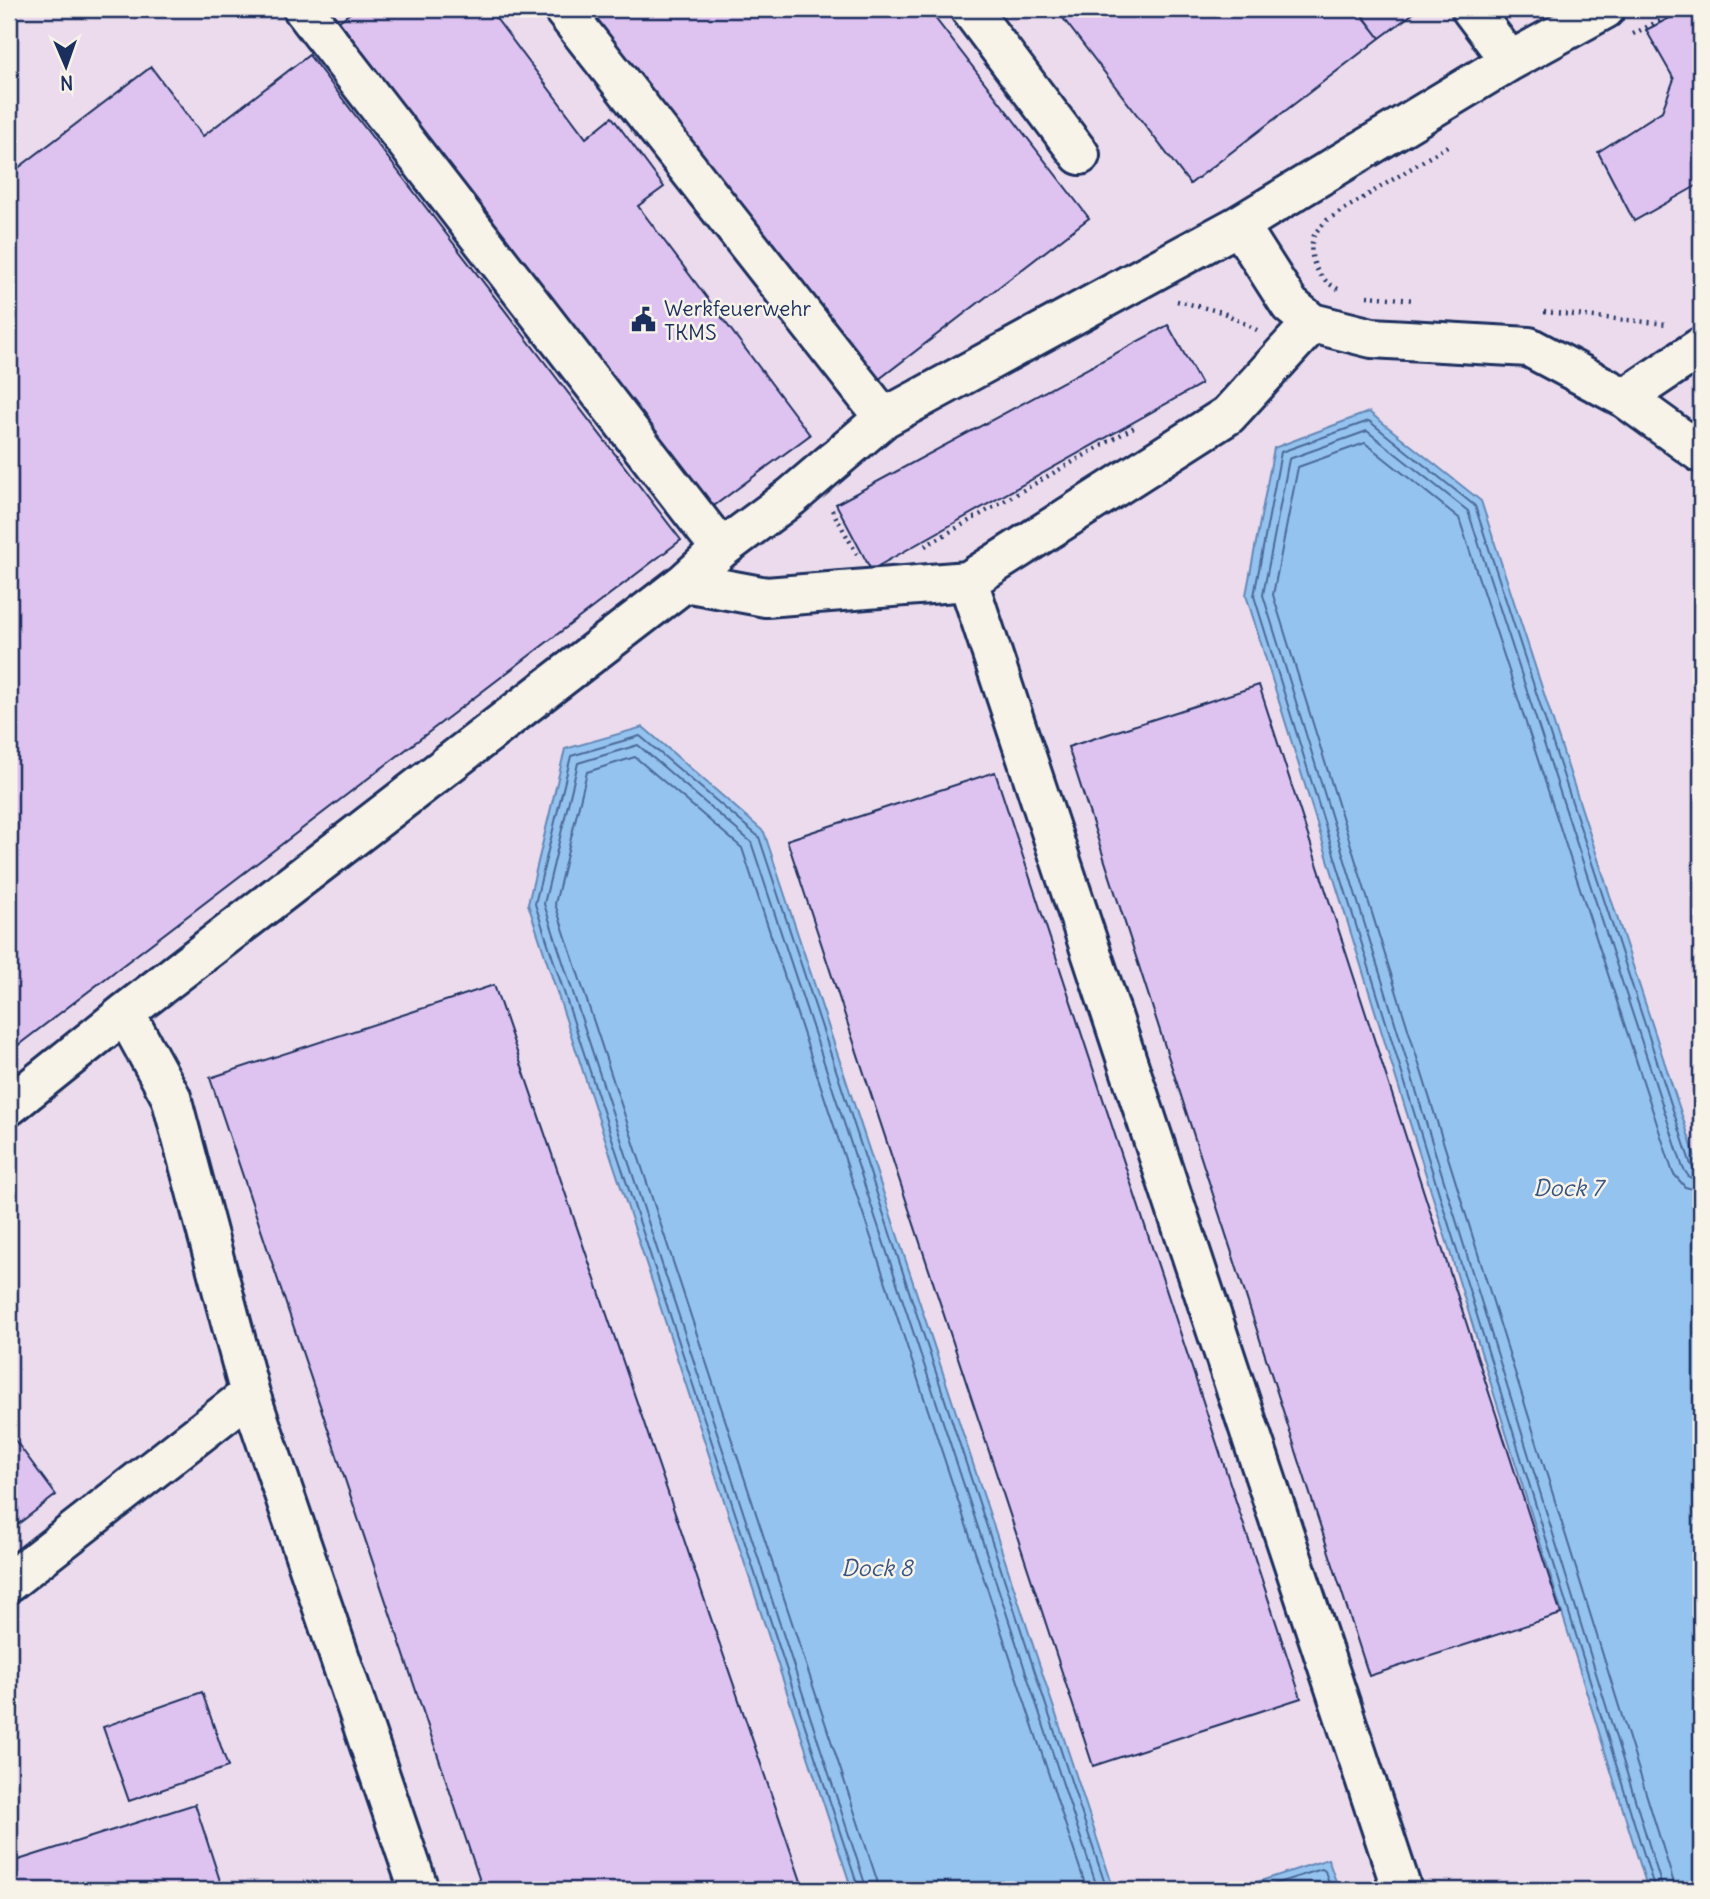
<svg xmlns="http://www.w3.org/2000/svg" width="1710" height="1899" viewBox="0 0 1710 1899" font-family="Delius,sans-serif">
  <rect width="100%" height="100%" fill="#f0e5eb"/>
  <filter id="ink" filterUnits="userSpaceOnUse"><feTurbulence type="fractalNoise" baseFrequency=".0143" numOctaves="2"/><feDisplacementMap in="SourceGraphic" scale="14" xChannelSelector="R" yChannelSelector="G"/><feConvolveMatrix kernelMatrix="1 2 1 2 8 2 1 2 1" color-interpolation-filters="sRGB"/></filter>
  <g filter="url(#ink)">
    <!-- built -->
    <path fill="#ebdbed" d="M 9,9 L 1701,9 L 1701,1890 L 9,1890 Z"/>
    <!-- water -->
    <path fill="#95c3f0" stroke="#6488b6" stroke-width="2" d="M 1369,412 L 1481,501 L 1701,1174 L 1701,1890 L 1648,1890 L 1246,595 L 1274,448 Z
      M 643,727 L 764,832 L 1114,1890 L 852,1890 L 528,904 L 565,749 Z
      M 1328,1859 L 1339,1890 L 1233,1890 Z"/>
    <g fill="none" stroke-linecap="round" stroke-linejoin="round">
      <!-- shore -->
      <path stroke="#4c6a98" stroke-width="2" d="M 859,1890 L 535,904 L 571,756 L 640,736 L 759,837 L 1107,1890
        M 867,1890 L 544,904 L 578,763 L 638,745 L 751,842 L 1098,1890
        M 878,1890 L 877,1880 L 555,904 L 587,772 L 635,757 L 742,848 L 1087,1890
        M 1255,1890 L 1322,1869 L 1325,1871 L 1331,1890
        M 1655,1890 L 1254,596 L 1281,452 L 1369,421 L 1475,506 L 1691,1165 L 1695,1170 L 1701,1171
        M 1663,1890 L 1263,595 L 1289,459 L 1367,431 L 1468,511 L 1683,1168 L 1689,1177 L 1701,1180
        M 1674,1890 L 1673,1880 L 1273,595 L 1298,467 L 1365,443 L 1459,518 L 1673,1173 L 1685,1187 L 1701,1191"/>
    </g>
    <!-- building -->
    <path fill="#dec3f1" stroke="#1b2f5e" stroke-width="2" d="M 356,9 L 489,9 L 586,138 L 612,117 L 664,187 L 638,206 L 810,435 L 707,511 L 339,21 Z
      M 587,9 L 928,9 L 1089,218 L 874,383 Z
      M 1056,9 L 1357,9 L 1380,38 L 1190,184 Z
      M 1358,9 L 1419,9 L 1380,38 Z
      M 1687,9 L 1701,9 L 1701,186 L 1698,185 L 1634,221 L 1598,152 L 1662,111 L 1674,79 L 1646,30 Z
      M 309,55 L 681,540 L 9,1052 L 9,175 L 151,67 L 203,136 Z
      M 1168,325 L 1201,384 L 871,570 L 836,504 Z
      M 1259,685 L 1561,1614 L 1369,1676 L 1068,747 Z
      M 995,772 L 1301,1698 L 1093,1766 L 787,840 Z
      M 494,985 L 804,1890 L 483,1890 L 210,1078 Z
      M 9,1432 L 56,1495 L 9,1531 Z
      M 202,1692 L 228,1767 L 129,1801 L 103,1727 Z
      M 195,1804 L 223,1890 L 9,1890 L 9,1863 Z"/>
    <g fill="none" stroke-linecap="round" stroke-linejoin="round">
      <defs>
        <path id="minor" d="M 303,9 L 721,549
          M 563,9 L 884,418
          M 970,9 L 1080,155
          M 1471,9 L 1510,61
          M 1239,225 L 1290,305 L 1312,323 L 1372,338 L 1529,347 L 1625,398 L 1701,453
          M 1625,398 L 1701,347
          M 968,581 L 1402,1890
          M 685,582 L 766,597 L 968,581 L 1228,415 L 1312,323
          M 9,1106 L 125,1013 L 685,582 L 721,549 L 791,497 L 884,418 L 1239,225 L 1510,61 L 1605,9
          M 250,1394 L 419,1890
          M 9,1582 L 250,1394 L 171,1097 L 125,1013"/>
      </defs>
      <!-- minor casing -->
      <use href="#minor" stroke="#1b2f5e" stroke-width="44"/>
      <!-- path -->
      <path stroke="#1b2f5e" stroke-width="4.5" stroke-dasharray="2 5" stroke-linecap="butt" d="M 1633,34 L 1682,9
        M 1338,289 C 1319,280 1307,259 1313,238 C 1315,231 1322,226 1327,220 L 1449,145
        M 1367,296 L 1414,300
        M 1177,301 L 1222,312 L 1257,330
        M 1544,312 L 1668,324
        M 832,510 L 857,554
        M 925,546 L 1136,426"/>
      <!-- minor -->
      <use href="#minor" stroke="#f7f3e8" stroke-width="38"/>
    </g>
  </g>
  <!-- icons -->
  <defs>
    <symbol id="civic-bare" viewBox="-9 -9 18 18"><path d="M-.6-6.5H3V-4.5H.6V-3L4-1V1h2V6H-6V1h2V-1L-.6-3ZM-1.2 2.5V6h2.4V2.5Z" fill="#1b2f5e" stroke="#f7f3e8" stroke-width="2.5" paint-order="stroke"/></symbol>
  </defs>
  <g fill-rule="evenodd">
    <use href="#civic-bare" x="626" y="302" width="35" height="35"/>
  </g>
  <g text-anchor="middle" dominant-baseline="central" stroke-width="5" stroke-linejoin="round" paint-order="stroke">
    <!-- poi labels -->
    <g font-size="21" fill="#1b2f5e" stroke="#f7f3e8" text-anchor="start">
      <text x="664" y="308">Werkfeuerwehr<tspan x="664" dy="24">TKMS</tspan></text>
    </g>
    <!-- water labels -->
    <g font-size="23" font-style="italic" fill="#3a5482" stroke="#f7f3e8">
      <text x="1568" y="1187">Dock 7</text>
      <text x="877" y="1567">Dock 8</text>
    </g>
  </g>
  <!-- margin -->
  <rect width="1710" height="1899" fill="none" stroke="#f7f3e8" stroke-width="35"/>
  <rect x="18" y="18" width="1675" height="1864" fill="none" stroke="#1b2f5e" stroke-width="2.5" filter="url(#ink)"/>
  <!-- north arrow -->
  <g transform="translate(66 66) rotate(178)" stroke="#f7f3e8" stroke-width="5" paint-order="stroke">
  <path d="M0-5L12 26L0 18L-12 26Z" fill="#1b2f5e"/>
  <text y="-10" font-size="19" font-weight="bold" text-anchor="middle" fill="#1b2f5e">N</text>
  </g>
</svg>
